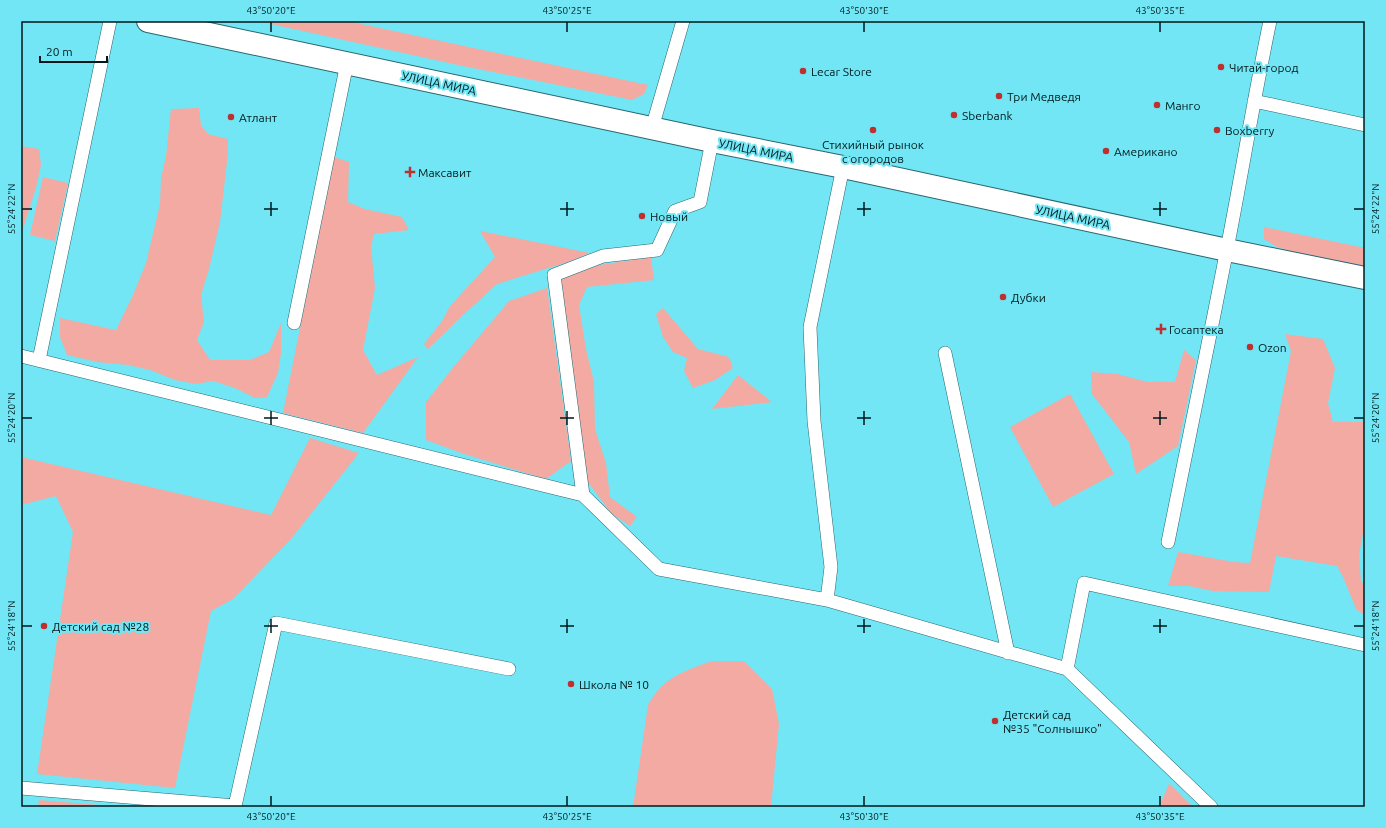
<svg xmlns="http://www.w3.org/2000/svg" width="1386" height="828" viewBox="0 0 1386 828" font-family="Ubuntu,sans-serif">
  <rect width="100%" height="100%" fill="#72e6f4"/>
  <!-- green -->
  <path fill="#f3aaa2" d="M 257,21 L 347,21 L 648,85 L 644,94 L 632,100 L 458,65 Z
    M 199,108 L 201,125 L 208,134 L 228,139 L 228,153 L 220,222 L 209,269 L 201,295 L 204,322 L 197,340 L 210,360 L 250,360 L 269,352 L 281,323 L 281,353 L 278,373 L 267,397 L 255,398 L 235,388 L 213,381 L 196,384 L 175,380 L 150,370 L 128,365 L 97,362 L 67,355 L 60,337 L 60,318 L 116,330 L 133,295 L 146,263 L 160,204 L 161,178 L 166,156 L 171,109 Z
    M 21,146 L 39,149 L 41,165 L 36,188 L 21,235 Z
    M 334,157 L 349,162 L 348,202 L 365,209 L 402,217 L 409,230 L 374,234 L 371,247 L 375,288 L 363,350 L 377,375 L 418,357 L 363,433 L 283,413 Z
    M 43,177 L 68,183 L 55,241 L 30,235 Z
    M 1264,227 L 1365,248 L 1365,266 L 1293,252 L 1277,247 L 1264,239 Z
    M 480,231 L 590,253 L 568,262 L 497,284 L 462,316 L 428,349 L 424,344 L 442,321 L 450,306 L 495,257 Z
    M 651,257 L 654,280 L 587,287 L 579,305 L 586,349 L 594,382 L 595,429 L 606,463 L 610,497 L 637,517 L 630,526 L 611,513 L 587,481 L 560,280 L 593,266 Z
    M 547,288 L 571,461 L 546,479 L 464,454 L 426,440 L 426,402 L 451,370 L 509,301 Z
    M 663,308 L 698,349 L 729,357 L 733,368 L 715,380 L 693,388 L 684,371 L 687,358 L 673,352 L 663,337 L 656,314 Z
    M 1285,334 L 1323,339 L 1335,368 L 1328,403 L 1333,422 L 1365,422 L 1365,523 L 1359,555 L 1361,582 L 1365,584 L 1365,616 L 1356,609 L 1343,577 L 1337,566 L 1276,556 L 1269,592 L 1213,591 L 1189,586 L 1168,586 L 1178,552 L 1234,562 L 1250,563 L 1291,351 Z
    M 1184,350 L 1196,360 L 1178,446 L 1136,474 L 1129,442 L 1092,394 L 1091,372 L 1117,374 L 1148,382 L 1175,382 Z
    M 738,375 L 772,402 L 712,409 Z
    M 1070,394 L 1114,474 L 1053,507 L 1010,427 Z
    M 310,438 L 359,453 L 291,539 L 233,599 L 211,611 L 175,788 L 37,774 L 73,532 L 56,496 L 21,505 L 21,457 L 271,515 Z
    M 712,661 L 744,661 L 772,689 L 779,724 L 771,807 L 633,807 L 648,705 C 663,677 684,671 712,661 Z
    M 1169,784 L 1170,784 L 1193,807 L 1159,807 Z
    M 39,800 L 124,807 L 38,807 Z"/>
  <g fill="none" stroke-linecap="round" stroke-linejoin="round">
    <defs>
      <path id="lane" d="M 1254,101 L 1365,125
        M 652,128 L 683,21
        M 843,167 L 810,327 L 814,421 L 831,567 L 827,600 L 1067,669 L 1211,807
        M 294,323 L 347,63
        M 945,353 L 1008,653
        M 21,356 L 583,495 L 659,569 L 827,600
        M 39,360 L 110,21
        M 583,495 L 554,275 L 603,256 L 657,250 L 675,211 L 700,202 L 712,141
        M 1168,542 C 1187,445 1208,347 1227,249 C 1242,173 1254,97 1270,21
        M 1067,669 L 1084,583 L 1365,645
        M 21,788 L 235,806 L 276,623 L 509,669"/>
      <path id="secondary" d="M 148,21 L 712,141 L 843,167 L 1227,250 L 1365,278"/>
    </defs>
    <!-- lane casing -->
    <use href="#lane" stroke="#29676f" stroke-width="14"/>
    <!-- secondary casing -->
    <use href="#secondary" stroke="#29676f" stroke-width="24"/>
    <!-- lane -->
    <use href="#lane" stroke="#fff" stroke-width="13"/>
    <!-- secondary -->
    <use href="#secondary" stroke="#fff" stroke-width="22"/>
  </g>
  <!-- ticks -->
  <path fill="none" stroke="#01191c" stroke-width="1.5" d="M 271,22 L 271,32M 567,22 L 567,32M 864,22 L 864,32M 1160,22 L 1160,32M 271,202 L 271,216M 567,202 L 567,216M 864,202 L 864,216M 1160,202 L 1160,216M 22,209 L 32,209M 264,209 L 278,209M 560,209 L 574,209M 857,209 L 871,209M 1153,209 L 1167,209M 1354,209 L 1364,209M 271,411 L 271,425M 567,411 L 567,425M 864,411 L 864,425M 1160,411 L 1160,425M 22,418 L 32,418M 264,418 L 278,418M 560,418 L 574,418M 857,418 L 871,418M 1153,418 L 1167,418M 1354,418 L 1364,418M 271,619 L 271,633M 567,619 L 567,633M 864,619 L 864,633M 1160,619 L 1160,633M 22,626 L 32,626M 264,626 L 278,626M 560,626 L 574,626M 857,626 L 871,626M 1153,626 L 1167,626M 1354,626 L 1364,626M 271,796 L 271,806M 567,796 L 567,806M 864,796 L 864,806M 1160,796 L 1160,806"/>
  <!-- markers -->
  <g fill="#be2f2f" stroke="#72e6f4" stroke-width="1.5">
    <circle cx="1221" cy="67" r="4"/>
    <circle cx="803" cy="71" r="4"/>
    <circle cx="999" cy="96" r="4"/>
    <circle cx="1157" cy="105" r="4"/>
    <circle cx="954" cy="115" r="4"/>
    <circle cx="231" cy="117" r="4"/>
    <circle cx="873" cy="130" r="4"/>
    <circle cx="1217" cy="130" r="4"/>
    <circle cx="1106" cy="151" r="4"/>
    <path d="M408 166h4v4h4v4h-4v4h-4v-4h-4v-4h4z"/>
    <circle cx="642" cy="216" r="4"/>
    <circle cx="1003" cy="297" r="4"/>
    <path d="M1159 323h4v4h4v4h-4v4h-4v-4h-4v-4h4z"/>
    <circle cx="1250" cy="347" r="4"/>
    <circle cx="44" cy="626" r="4"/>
    <circle cx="571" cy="684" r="4"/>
    <circle cx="995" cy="721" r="4"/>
  </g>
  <g text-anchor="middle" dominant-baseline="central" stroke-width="4" stroke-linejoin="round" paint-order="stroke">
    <!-- poi labels -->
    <g font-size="12" fill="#01191c" stroke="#72e6f4" text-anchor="start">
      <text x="1229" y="67">Читай-город</text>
      <text x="811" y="71">Lecar Store</text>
      <text x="1007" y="96">Три Медведя</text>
      <text x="1165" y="105">Манго</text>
      <text x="962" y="115">Sberbank</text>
      <text x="239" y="117">Атлант</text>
      <text x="1225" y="130">Boxberry</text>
      <text x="873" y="144" text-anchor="middle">Стихийный рынок<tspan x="873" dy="14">с огородов</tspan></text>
      <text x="1114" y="151">Американо</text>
      <text x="418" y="172">Максавит</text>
      <text x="650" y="216">Новый</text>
      <text x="1011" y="297">Дубки</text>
      <text x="1169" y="329">Госаптека</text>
      <text x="1258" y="347">Ozon</text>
      <text x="52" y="626">Детский сад №28</text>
      <text x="579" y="684">Школа № 10</text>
      <text x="1003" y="714">Детский сад<tspan x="1003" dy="14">№35 "Солнышко"</tspan></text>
    </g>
    <!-- street labels -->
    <g font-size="12" fill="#01191c" stroke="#72e6f4">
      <text transform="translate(439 83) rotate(12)">УЛИЦА МИРА</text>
      <text transform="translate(756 150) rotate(11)">УЛИЦА МИРА</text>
      <text transform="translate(1073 217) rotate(12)">УЛИЦА МИРА</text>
    </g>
  </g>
  <!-- border -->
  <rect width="1386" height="828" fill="none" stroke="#72e6f4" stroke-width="44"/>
  <!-- scale -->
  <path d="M40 56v6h67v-6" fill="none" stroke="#01191c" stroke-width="2"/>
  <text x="46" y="56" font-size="12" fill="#01191c" stroke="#72e6f4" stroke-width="3" paint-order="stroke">20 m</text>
  <rect x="22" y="22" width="1342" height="784" fill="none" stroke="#01191c" stroke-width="1.5"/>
  <g font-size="10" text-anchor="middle" fill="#01191c">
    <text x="271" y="14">43°50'20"E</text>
    <text x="567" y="14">43°50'25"E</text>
    <text x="864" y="14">43°50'30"E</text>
    <text x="1160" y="14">43°50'35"E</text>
    <text transform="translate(11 209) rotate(-90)" y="4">55°24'22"N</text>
    <text transform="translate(1375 209) rotate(-90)" y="4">55°24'22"N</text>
    <text transform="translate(11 418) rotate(-90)" y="4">55°24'20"N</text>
    <text transform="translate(1375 418) rotate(-90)" y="4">55°24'20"N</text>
    <text transform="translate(11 626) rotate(-90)" y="4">55°24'18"N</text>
    <text transform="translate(1375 626) rotate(-90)" y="4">55°24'18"N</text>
    <text x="271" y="820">43°50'20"E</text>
    <text x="567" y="820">43°50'25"E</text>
    <text x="864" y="820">43°50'30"E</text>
    <text x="1160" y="820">43°50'35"E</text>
  </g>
</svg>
